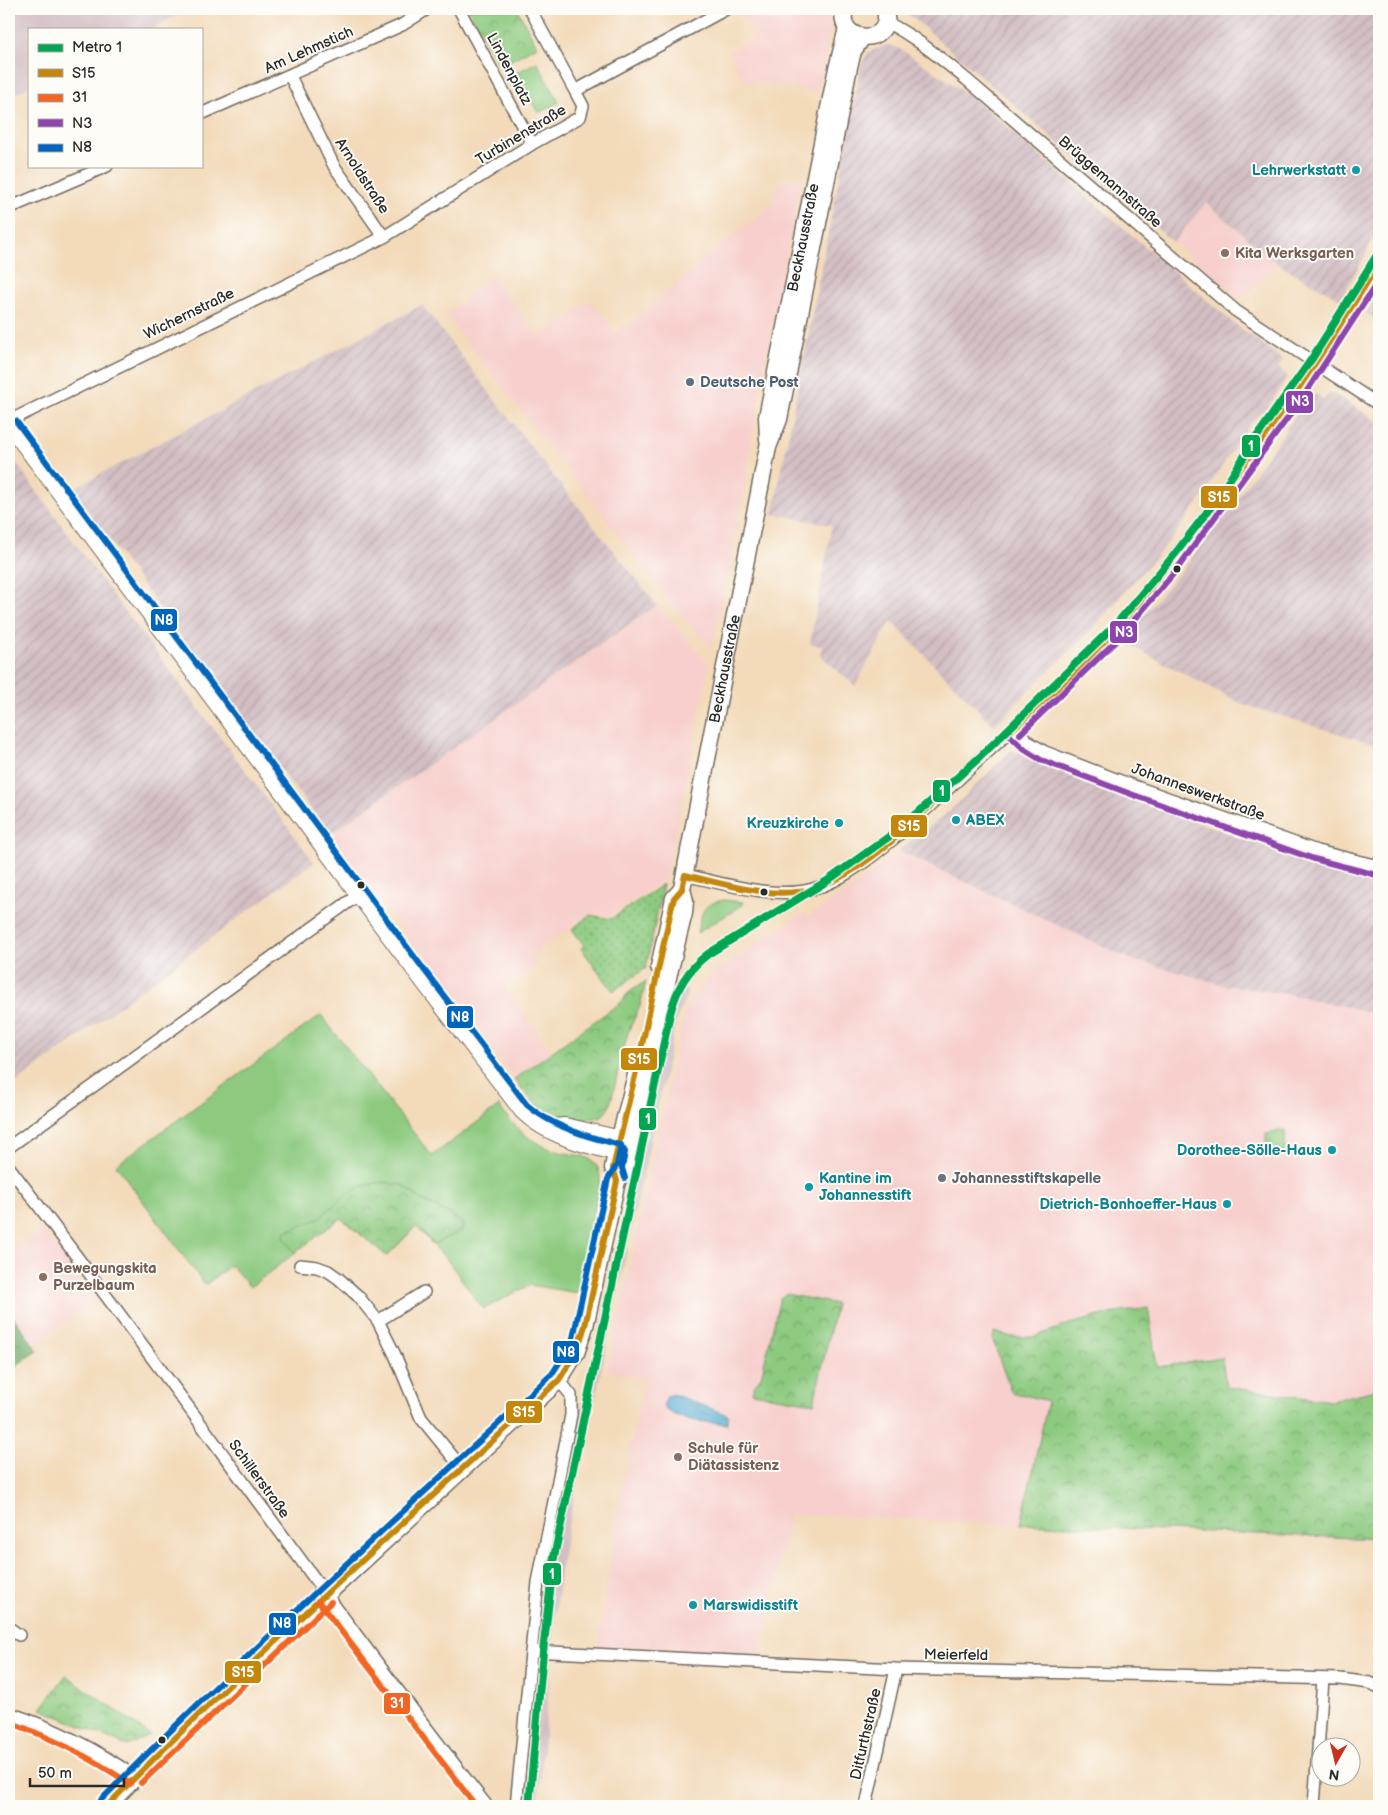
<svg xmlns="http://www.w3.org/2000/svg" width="1388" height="1815" viewBox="0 0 1388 1815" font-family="'Balsamiq Sans',sans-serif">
  <defs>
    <pattern id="industrial-furrows" width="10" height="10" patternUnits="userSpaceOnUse" patternTransform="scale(1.25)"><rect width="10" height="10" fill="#d2bec3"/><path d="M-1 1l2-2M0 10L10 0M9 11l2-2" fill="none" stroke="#b4a3a8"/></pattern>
    <pattern id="forest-crowns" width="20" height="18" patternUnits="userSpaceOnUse" patternTransform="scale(1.25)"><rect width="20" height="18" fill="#72ae6e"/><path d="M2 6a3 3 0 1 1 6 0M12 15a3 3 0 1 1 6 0" fill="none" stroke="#5e8e5b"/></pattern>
    <pattern id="park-crowns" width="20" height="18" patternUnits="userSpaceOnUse" patternTransform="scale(1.25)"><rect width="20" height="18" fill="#8dca80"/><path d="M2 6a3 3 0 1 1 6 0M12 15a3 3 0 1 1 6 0" fill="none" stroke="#73a469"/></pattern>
    <pattern id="garden-dots" width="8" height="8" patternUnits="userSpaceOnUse" patternTransform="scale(1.25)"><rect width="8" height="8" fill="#8dca80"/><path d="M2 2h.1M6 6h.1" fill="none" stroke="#73a469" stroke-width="1.8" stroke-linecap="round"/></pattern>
    <pattern id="water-ripples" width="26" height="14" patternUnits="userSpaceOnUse" patternTransform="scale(1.25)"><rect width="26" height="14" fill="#56acd3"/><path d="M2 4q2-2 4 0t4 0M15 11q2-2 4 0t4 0" fill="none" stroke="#478cab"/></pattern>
  </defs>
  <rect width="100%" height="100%" fill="#fdfcf7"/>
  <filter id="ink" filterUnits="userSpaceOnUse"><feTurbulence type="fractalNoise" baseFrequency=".02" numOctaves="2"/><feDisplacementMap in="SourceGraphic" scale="10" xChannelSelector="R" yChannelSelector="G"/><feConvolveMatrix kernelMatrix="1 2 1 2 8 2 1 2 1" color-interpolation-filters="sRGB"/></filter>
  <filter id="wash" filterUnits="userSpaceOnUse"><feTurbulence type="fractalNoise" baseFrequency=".0096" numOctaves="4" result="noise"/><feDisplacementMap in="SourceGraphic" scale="20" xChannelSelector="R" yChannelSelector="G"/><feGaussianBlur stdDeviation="1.12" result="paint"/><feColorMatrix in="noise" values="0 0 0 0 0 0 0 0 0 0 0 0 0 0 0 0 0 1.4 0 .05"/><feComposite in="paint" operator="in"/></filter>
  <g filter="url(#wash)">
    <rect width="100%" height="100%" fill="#f3daba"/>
    <!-- built -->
    <path fill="#f7d0cd" d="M 744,9 L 835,9 L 818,92 L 744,80 L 729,52 L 755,38 L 741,10 Z
      M 802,177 L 775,308 L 737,527 L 712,645 L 705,641 L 678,611 L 446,315 L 492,277 L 540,338 L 590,300 L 617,333 L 773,202 L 777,186 L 789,179 Z
      M 1205,203 L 1278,264 L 1241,300 L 1173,242 Z
      M 657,605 L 709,664 L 666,879 L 610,916 L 589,913 L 531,957 L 537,966 L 505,989 L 551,1052 L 514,1079 L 330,834 Z
      M 899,851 L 1130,959 L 1228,986 L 1283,993 L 1379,1014 L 1379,1541 L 790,1514 L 760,1654 L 598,1646 L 621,1489 L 645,1379 L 607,1371 L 684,1013 L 690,1001 L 712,974 L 804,913 L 807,917 L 846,892 Z
      M 42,1229 L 95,1300 L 36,1344 L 30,1342 L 9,1311 L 9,1253 Z"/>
    <!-- industrial -->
    <path fill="url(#industrial-furrows)" d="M 903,9 L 1379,9 L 1379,224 L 1365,256 L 1340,299 L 1278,264 L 1206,203 L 1173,242 Z
      M 886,45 L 894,46 L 910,55 L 977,101 L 1231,321 L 1283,360 L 1278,368 L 1287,375 L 1281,387 L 1268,406 L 1252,421 L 1241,436 L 1203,496 L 1173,537 L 1094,627 L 994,726 L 891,621 L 855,686 L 820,655 L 822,646 L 810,644 L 832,525 L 773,514 L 860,70 L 865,57 L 869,52 Z
      M 1379,293 L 1379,321 L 1366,313 Z
      M 422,305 L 556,479 L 657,605 L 330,834 L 213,681 L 72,489 Z
      M 1332,393 L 1379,422 L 1379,746 L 1242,704 L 1127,644 L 1126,636 L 1189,562 L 1227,512 L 1311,395 L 1318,395 L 1324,400 L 1327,396 Z
      M 9,453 L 103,582 L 314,862 L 9,1088 Z
      M 1012,750 L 1050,764 L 1057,771 L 1143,803 L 1321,865 L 1379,880 L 1379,1014 L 1283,993 L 1228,986 L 1130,959 L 899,851 L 954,807 Z"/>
    <!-- railway -->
    <path fill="#d2bec3" d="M 9,9 L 187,9 L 152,29 L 29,29 L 29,87 L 9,97 Z
      M 678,979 L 688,992 L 677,1017 L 570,1517 L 561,1565 L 552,1644 L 540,1632 L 548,1564 L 557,1516 L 590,1367 L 591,1367 L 603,1314 L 670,1001 Z
      M 551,1661 L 538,1806 L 524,1806 L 536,1673 L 539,1668 Z"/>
    <!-- grass -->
    <path fill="#8dca80" stroke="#5c7a56" d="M 537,62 L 559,102 L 538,113 L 516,73 Z
      M 724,900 L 743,902 L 743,905 L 697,933 C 702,913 701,904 724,900 Z
      M 321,1015 L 432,1156 L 499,1106 C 515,1129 535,1147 564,1153 C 573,1155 586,1155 594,1162 C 599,1167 600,1176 600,1184 L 578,1293 L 530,1285 L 483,1309 L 448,1261 L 416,1226 L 387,1256 L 341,1218 L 250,1287 L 231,1265 L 205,1285 L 116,1165 Z"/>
    <!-- forest -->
    <path fill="url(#forest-crowns)" stroke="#4e6c4c" d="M 9,1311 L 38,1351 L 9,1370 Z"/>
    <!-- park -->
    <path fill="url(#park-crowns)" stroke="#5c7a56" d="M 468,9 L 517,9 L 537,46 L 500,66 Z
      M 646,981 L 640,1006 L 628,1032 L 610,1105 C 608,1110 605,1114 600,1117 C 588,1121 552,1115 542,1108 C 531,1101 523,1090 514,1079 L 623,1001 L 627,994 Z
      M 1285,1130 L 1285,1148 L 1297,1151 L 1292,1158 L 1266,1148 L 1266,1134 Z
      M 383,1182 L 402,1185 L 425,1202 L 450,1214 L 463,1224 L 462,1230 L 434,1244 L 416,1226 L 387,1256 L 341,1218 L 295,1253 L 285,1239 L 284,1232 L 318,1219 L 346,1195 L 362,1186 Z
      M 786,1294 L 836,1304 L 814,1403 L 752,1393 L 754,1386 L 761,1377 L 780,1298 Z
      M 1148,1308 L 1157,1367 L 1222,1358 L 1226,1387 L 1331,1401 L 1379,1389 L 1379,1539 L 1021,1524 L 1048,1401 L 1011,1392 L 993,1341 L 994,1332 L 1012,1337 L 1034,1337 L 1063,1326 L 1103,1315 Z
      M 66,1675 L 150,1735 L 127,1746 L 41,1709 Z"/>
    <!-- garden -->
    <path fill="url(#garden-dots)" stroke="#5c7a56" d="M 663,884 L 646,968 L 613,991 L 581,948 L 584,945 L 572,929 L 590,915 L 611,919 Z"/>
    <!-- water -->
    <path fill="url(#water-ripples)" stroke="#406c7f" d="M 673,1394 L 728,1415 L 727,1424 C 706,1421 677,1423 663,1406 L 667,1396 Z"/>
  </g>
  <g filter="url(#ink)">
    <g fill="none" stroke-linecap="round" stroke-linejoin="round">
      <defs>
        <path id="minor" d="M 459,9 L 532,144
          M 530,9 L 575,91
          M 886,22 C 916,37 940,58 966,79 L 1236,311 L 1379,405
          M 290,76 L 334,166 L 384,237
          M 201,114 L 402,25 L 427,9
          M 9,208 L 107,166
          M 9,421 L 384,237 L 532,144 L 580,117 L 583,106 L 575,91 L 726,9
          M 1014,728 L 1030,743 L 1045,752 L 1131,785 L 1317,851 L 1379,866
          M 685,875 C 722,883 775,900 813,889 C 846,880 880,850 906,828 L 1051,693 L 1113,632 L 1152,586 L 1202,522 L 1296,392 L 1379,264
          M 9,1147 L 358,895
          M 9,1167 C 171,1378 323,1597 487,1806
          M 300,1265 L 317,1267 L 328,1271 L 338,1278 L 358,1296 L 378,1321 L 395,1355 L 421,1418 L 462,1468
          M 378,1321 L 424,1292
          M 9,1628 L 19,1635
          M 531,1651 L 896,1669 L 1340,1679 L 1370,1683 L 1379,1687
          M 9,1713 C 54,1728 96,1749 135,1777
          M 516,1806 L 538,1582 L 571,1415 L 571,1395 L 559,1380
          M 866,1806 L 896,1669
          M 1314,1806 L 1323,1679"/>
        <path id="tertiary" d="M 9,426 L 418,976 L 521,1111 C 548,1138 590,1147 627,1156
          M 543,1127 L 565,1125 L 630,1140"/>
        <g id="secondary">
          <path d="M 845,9 C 834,44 895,48 885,9"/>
          <path id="s1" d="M 768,440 L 767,417 L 836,73 L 847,28"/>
          <path d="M 659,967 L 674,898 L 682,889"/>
          <path d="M 617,1181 L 613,1168 L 616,1153 L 638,1067"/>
          <path id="s2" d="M 107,1806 L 169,1743 L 325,1596 L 559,1380 L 576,1353 L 585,1326 L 617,1181 L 625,1169 L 669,973 L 684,913 L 685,901 L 682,889 L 689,851 L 768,447 L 779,419 L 849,67 L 853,51 L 862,38"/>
        </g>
      </defs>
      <!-- minor casing -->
      <use href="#minor" stroke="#71685d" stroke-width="14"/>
      <!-- tertiary casing -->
      <use href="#tertiary" stroke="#71685d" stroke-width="16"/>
      <!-- secondary casing -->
      <use href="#secondary" stroke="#71685d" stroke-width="19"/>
      <!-- minor -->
      <use href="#minor" stroke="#fff" stroke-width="11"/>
      <!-- tertiary -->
      <use href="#tertiary" stroke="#fff" stroke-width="14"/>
      <!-- secondary -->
      <use href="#secondary" stroke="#fff" stroke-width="16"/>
      <defs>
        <path id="bus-1" d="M 685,875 C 726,884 774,901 816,888 C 868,871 920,815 960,778 C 1011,730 1066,683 1113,632 C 1154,587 1191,537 1226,488 C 1250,456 1273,425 1296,392 C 1325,350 1351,307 1379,264
          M 107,1806 C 252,1658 407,1520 559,1380 L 576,1353 L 585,1326 L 617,1181 L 613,1168 L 639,1059 L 671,910 L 674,898 L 682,889 L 685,875"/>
        <path id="bus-2" d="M 318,1601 L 476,1806
          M 9,1722 C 52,1738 92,1758 130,1784
          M 141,1783 L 331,1602"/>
        <path id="bus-3" d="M 1008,734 L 1025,750 L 1041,760 L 1128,793 L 1314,859 L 1377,875
          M 1020,734 L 1119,638 L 1174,573 L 1303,397 L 1379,280"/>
        <path id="bus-4" d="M 16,421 L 425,971 L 527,1105 C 546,1121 567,1130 591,1137 C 601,1140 612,1142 621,1146 L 625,1152 L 622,1168 L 625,1178
          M 101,1800 C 246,1653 400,1515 552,1374 L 568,1349 L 573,1338 L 608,1179 L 617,1165 L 621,1145"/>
      </defs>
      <!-- bus-1 casing -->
      <use href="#bus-1" stroke="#fdfcf7" stroke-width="10"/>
      <!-- bus-2 casing -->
      <use href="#bus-2" stroke="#fdfcf7" stroke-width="10"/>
      <!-- bus-3 casing -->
      <use href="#bus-3" stroke="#fdfcf7" stroke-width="10"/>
      <!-- bus-4 casing -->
      <use href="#bus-4" stroke="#fdfcf7" stroke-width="10"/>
      <!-- bus-1 -->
      <use href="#bus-1" stroke="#c4870b" stroke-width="6"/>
      <!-- bus-2 -->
      <use href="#bus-2" stroke="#f26522" stroke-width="6"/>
      <!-- bus-3 -->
      <use href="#bus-3" stroke="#8e44ad" stroke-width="6"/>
      <!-- bus-4 -->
      <use href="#bus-4" stroke="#0065bd" stroke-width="6"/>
      <defs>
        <path id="metro-1" d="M 529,1806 L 543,1652 L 554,1557 L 670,1014 C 677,988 687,970 708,954 L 827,881 L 901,828 L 980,757 L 1117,623 L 1175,554 L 1217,499 L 1258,435 L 1311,360 L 1379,252"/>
      </defs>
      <!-- metro-1 casing -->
      <use href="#metro-1" stroke="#fdfcf7" stroke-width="11"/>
      <!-- metro-1 -->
      <use href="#metro-1" stroke="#00a651" stroke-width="8"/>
    </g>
  </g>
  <!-- markers -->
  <g fill="#0f9aa8" stroke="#fdfcf7" stroke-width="2">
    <circle cx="1356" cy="170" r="5"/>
    <circle cx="956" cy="820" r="5"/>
    <circle cx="839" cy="823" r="5"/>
    <circle cx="1332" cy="1150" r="5"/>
    <circle cx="809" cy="1187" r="5"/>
    <circle cx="1227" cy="1204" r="5"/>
    <circle cx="693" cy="1605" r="5"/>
  </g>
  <g fill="#8d6e63" stroke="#fdfcf7" stroke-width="2">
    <circle cx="1225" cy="253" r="5"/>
    <circle cx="43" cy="1277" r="5"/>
    <circle cx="678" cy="1457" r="5"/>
  </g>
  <circle fill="#5c6f8a" stroke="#fdfcf7" stroke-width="2" cx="690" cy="382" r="5"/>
  <g fill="#2b2b2b" stroke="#fdfcf7" stroke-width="2">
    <circle cx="1177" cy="569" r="4.5"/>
    <circle cx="361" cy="885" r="4.5"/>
    <circle cx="764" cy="892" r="4.5"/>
    <circle cx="162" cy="1740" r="4.5"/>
  </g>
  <circle fill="#6b7280" stroke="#fdfcf7" stroke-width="2" cx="942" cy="1178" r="5"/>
  <g text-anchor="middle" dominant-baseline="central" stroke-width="4" stroke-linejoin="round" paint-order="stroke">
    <!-- street labels -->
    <g font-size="15" fill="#2b2b2b" stroke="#fdfcf7">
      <text transform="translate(309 50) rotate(-24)">Am Lehmstich</text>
      <text transform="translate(509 69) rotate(62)">Lindenplatz</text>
      <text transform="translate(521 135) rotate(-31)">Turbinenstraße</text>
      <text transform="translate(362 176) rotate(57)">Arnoldstraße</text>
      <text transform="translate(1110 182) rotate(41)">Brüggemannstraße</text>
      <text stroke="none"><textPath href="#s1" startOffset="206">Beckhausstraße</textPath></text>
      <text transform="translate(189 314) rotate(-26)">Wichernstraße</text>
      <text stroke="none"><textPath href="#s2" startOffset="1356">Beckhausstraße</textPath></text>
      <text transform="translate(1198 792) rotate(20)">Johanneswerkstraße</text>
      <text transform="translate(259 1479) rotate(54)">Schillerstraße</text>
      <text transform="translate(956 1655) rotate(1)">Meierfeld</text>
      <text transform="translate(866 1734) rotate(-77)">Ditfurthstraße</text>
    </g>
    <!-- culture labels -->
    <g font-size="15" font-weight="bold" fill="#0d838f" stroke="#fdfcf7" text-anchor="end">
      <text x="1346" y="170">Lehrwerkstatt</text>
      <text x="966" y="820" text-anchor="start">ABEX</text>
      <text x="829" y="823">Kreuzkirche</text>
      <text x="1322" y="1150">Dorothee-Sölle-Haus</text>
      <text x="819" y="1178" text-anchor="start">Kantine im<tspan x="819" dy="17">Johannesstift</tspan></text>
      <text x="1217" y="1204">Dietrich-Bonhoeffer-Haus</text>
      <text x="703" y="1605" text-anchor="start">Marswidisstift</text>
    </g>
    <!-- education labels -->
    <g font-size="15" font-weight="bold" fill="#785e54" stroke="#fdfcf7" text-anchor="start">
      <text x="1235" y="253">Kita Werksgarten</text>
      <text x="53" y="1268">Bewegungskita<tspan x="53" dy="17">Purzelbaum</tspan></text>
      <text x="688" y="1448">Schule für<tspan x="688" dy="17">Diätassistenz</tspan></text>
    </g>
    <!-- service labels -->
    <g font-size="15" font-weight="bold" fill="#4e5e75" stroke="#fdfcf7" text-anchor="start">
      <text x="700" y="382">Deutsche Post</text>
    </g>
    <!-- worship labels -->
    <g font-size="15" font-weight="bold" fill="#5b616d" stroke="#fdfcf7" text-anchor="start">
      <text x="952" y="1178">Johannesstiftskapelle</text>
    </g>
  </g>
  <g stroke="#fdfcf7" stroke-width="2">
    <rect x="1285" y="390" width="29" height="24" rx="5" fill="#8e44ad"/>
    <rect x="1241" y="434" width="20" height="24" rx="5" fill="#00a651"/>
    <rect x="1200" y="485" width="38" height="24" rx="5" fill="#c4870b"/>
    <rect x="150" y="608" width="28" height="24" rx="5" fill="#0065bd"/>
    <rect x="1109" y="620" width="29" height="24" rx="5" fill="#8e44ad"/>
    <rect x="932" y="779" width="19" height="24" rx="5" fill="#00a651"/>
    <rect x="890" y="814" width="38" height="24" rx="5" fill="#c4870b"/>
    <rect x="446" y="1005" width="28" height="24" rx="5" fill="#0065bd"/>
    <rect x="620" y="1047" width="38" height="24" rx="5" fill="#c4870b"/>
    <rect x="638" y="1107" width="19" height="24" rx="5" fill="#00a651"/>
    <rect x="552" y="1340" width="28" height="24" rx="5" fill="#0065bd"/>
    <rect x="505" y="1400" width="38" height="24" rx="5" fill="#c4870b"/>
    <rect x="542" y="1562" width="20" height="24" rx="5" fill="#00a651"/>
    <rect x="268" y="1612" width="29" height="24" rx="5" fill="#0065bd"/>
    <rect x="224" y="1660" width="38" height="24" rx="5" fill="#c4870b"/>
    <rect x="383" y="1692" width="28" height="23" rx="5" fill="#f26522"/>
  </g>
  <g font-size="14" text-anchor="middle" font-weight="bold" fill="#fff">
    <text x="1300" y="406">N3</text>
    <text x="1251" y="451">1</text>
    <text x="1219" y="502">S15</text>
    <text x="164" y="625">N8</text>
    <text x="1124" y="637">N3</text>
    <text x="942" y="796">1</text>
    <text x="909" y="831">S15</text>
    <text x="460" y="1022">N8</text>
    <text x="639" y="1064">S15</text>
    <text x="648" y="1124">1</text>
    <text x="566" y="1357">N8</text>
    <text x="524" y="1417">S15</text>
    <text x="552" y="1579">1</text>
    <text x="282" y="1628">N8</text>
    <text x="243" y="1677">S15</text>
    <text x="397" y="1708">31</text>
  </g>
  <!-- margin -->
  <rect width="1388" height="1815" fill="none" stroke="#fdfcf7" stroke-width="30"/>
  <!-- legend -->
  <rect x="28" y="28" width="175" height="140" fill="#fdfcf7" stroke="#a9a8a5"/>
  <rect x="38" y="44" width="25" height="8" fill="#00a651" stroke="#a9a8a5"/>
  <text x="72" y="52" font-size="15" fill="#2b2b2b">Metro 1</text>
  <rect x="38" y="69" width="25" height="8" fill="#c4870b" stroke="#a9a8a5"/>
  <text x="72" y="78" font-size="15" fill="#2b2b2b">S15</text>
  <rect x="38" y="94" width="25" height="8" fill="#f26522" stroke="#a9a8a5"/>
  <text x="72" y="102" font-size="15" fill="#2b2b2b">31</text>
  <rect x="38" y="119" width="25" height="8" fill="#8e44ad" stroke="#a9a8a5"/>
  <text x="72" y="128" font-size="15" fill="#2b2b2b">N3</text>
  <rect x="38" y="144" width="25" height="8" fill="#0065bd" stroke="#a9a8a5"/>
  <text x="72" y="152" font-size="15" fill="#2b2b2b">N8</text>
  <!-- north arrow -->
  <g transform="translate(1336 1762) rotate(188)"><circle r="24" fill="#fdfcf7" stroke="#a9a8a5"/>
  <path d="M0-4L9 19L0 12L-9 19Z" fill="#c8321e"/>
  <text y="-8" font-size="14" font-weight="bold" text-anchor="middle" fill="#2b2b2b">N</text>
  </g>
  <!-- scale -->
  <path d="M30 1778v8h94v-8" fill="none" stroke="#2b2b2b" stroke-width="2.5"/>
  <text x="38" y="1778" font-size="15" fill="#2b2b2b" stroke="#fdfcf7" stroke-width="4" paint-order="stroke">50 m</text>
</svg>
